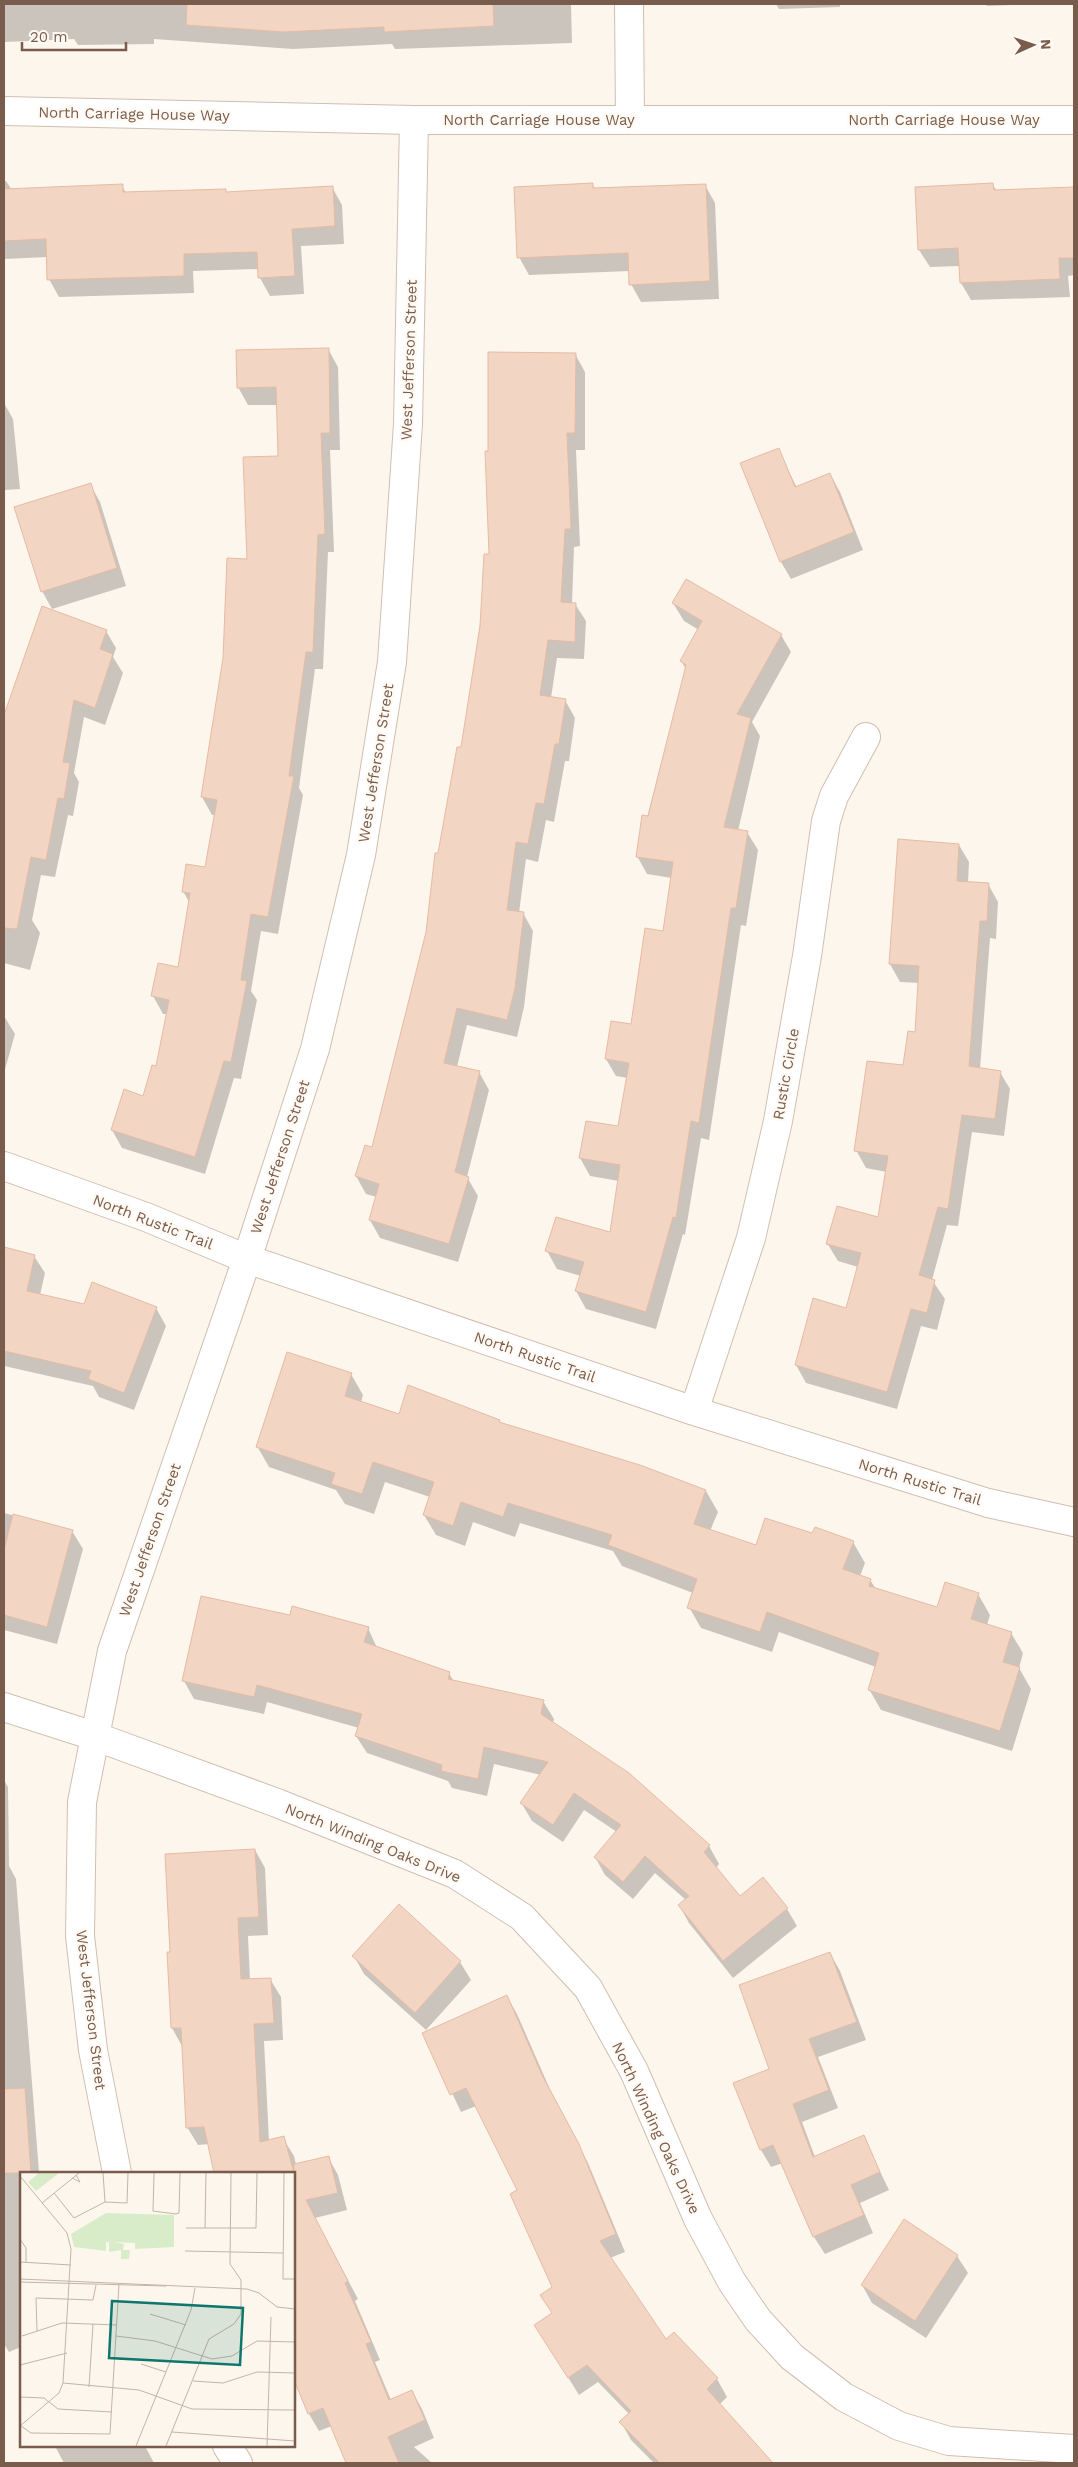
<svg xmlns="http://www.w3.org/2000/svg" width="1078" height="2467" viewBox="0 0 1078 2467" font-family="'Work Sans',sans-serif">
  <rect width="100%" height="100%" fill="#fdf6ec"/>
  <!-- shadow -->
  <path fill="#0003" d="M 4,4 L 571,4 L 572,43 L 395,49 L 392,44 L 293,49 L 154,39 L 154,44 L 78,45 L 74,39 L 4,42 Z
    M 776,4 L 840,4 L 840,7 L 779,9 Z
    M 986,4 L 1034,4 L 987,6 Z
    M 4,181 L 6,181 L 12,190 L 122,186 L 126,193 L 226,193 L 332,187 L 342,205 L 344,244 L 301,246 L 304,294 L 270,296 L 260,278 L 259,269 L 193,271 L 194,293 L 59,297 L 49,279 L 48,257 L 4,259 Z
    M 592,184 L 596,190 L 705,185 L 715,203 L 719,299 L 641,302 L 631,284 L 630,271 L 529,275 L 519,257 Z
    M 992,184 L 997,191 L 1074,188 L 1074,275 L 1068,276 L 1070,297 L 971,300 L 961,283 L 960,266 L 930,267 L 919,250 Z
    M 328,349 L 338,367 L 340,450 L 330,450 L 334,552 L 328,552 L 323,669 L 315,669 L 299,788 L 303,795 L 278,934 L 261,931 L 251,991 L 257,1000 L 241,1079 L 234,1078 L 205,1174 L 122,1148 L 112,1130 L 144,1097 L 157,1068 L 168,1014 L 163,1014 L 153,996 L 179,969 L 189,902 L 183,891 L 206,869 L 216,815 L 212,815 L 202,797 L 248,560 L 279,457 L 278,405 L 248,405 L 238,387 Z
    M 575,354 L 585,372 L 585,450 L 576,450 L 580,546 L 574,547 L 572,604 L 575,604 L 586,621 L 584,659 L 557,658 L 551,698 L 565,700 L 575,718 L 569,761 L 565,761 L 554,822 L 546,820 L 538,862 L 526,859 L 519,913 L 523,913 L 533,931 L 524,1007 L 517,1037 L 467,1025 L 457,1067 L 479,1072 L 489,1090 L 467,1177 L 478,1196 L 458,1262 L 380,1238 L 370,1220 L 377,1197 L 366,1194 L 356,1176 L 373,1149 L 427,932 L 439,855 L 462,749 L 490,555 L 489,452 Z
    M 4,403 L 13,419 L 20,489 L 4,490 Z
    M 778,449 L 797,488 L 830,474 L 840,492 L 863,550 L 791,579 L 781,562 L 741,464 Z
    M 90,484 L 100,502 L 126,586 L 52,609 L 42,591 Z
    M 673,603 L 781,635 L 791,652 L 752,722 L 760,736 L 738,831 L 747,832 L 758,850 L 746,926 L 741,925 L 709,1140 L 701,1138 L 685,1235 L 683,1234 L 656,1329 L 586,1309 L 576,1291 L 581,1276 L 557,1269 L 547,1251 L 611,1234 L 619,1181 L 590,1176 L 580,1158 L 619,1128 L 628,1078 L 616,1076 L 606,1059 L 632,1026 L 664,932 L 672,878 L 647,874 L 637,856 L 686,669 L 681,661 L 699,630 L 684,621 Z
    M 42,608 L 106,631 L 116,648 L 113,657 L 123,673 L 105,725 L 84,717 L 74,773 L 79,782 L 73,816 L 68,815 L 55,877 L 41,875 L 32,920 L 40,933 L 30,970 L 4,963 L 4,719 Z
    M 959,845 L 969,862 L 968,883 L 988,884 L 998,902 L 996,939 L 990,938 L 980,1069 L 1000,1072 L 1010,1089 L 1004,1136 L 972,1132 L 958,1226 L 947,1225 L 932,1280 L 945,1299 L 937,1330 L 921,1326 L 897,1409 L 806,1383 L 796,1365 L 846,1309 L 858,1267 L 838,1261 L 827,1243 L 879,1219 L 887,1172 L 866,1168 L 856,1150 L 904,1067 L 916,1033 L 920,983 L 900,982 L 890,964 Z
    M 4,1016 L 15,1034 L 4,1073 Z
    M 4,1248 L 34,1256 L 45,1273 L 40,1295 L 84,1305 L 156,1308 L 166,1326 L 134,1410 L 99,1397 L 93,1386 L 4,1366 Z
    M 351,1374 L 363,1395 L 361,1402 L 400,1415 L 499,1421 L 501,1424 L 706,1491 L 718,1512 L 710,1531 L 757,1547 L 813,1535 L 853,1542 L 865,1563 L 860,1576 L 870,1580 L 876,1589 L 938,1609 L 978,1594 L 990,1615 L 987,1625 L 1011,1633 L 1023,1653 L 1019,1668 L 1031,1689 L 1012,1751 L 881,1710 L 869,1689 L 876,1667 L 779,1632 L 772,1652 L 701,1628 L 689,1607 L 693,1593 L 622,1566 L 613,1551 L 520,1523 L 515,1537 L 473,1522 L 465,1546 L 436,1535 L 424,1515 L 430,1497 L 385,1482 L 374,1514 L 345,1504 L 336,1490 L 269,1467 L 257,1446 Z
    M 4,1513 L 72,1531 L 83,1549 L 57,1644 L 4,1630 Z
    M 291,1617 L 368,1628 L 377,1648 L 449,1673 L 454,1682 L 543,1701 L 554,1719 L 553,1723 L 628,1774 L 709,1846 L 719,1864 L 716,1868 L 740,1898 L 787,1909 L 797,1926 L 733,1978 L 689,1923 L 679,1905 L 686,1900 L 655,1873 L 633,1899 L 605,1875 L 595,1857 L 617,1832 L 584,1810 L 563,1842 L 532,1821 L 522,1804 L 541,1775 L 494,1764 L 487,1796 L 452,1788 L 448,1781 L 367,1753 L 356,1736 L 359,1728 L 267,1702 L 264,1714 L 194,1699 L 184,1681 Z
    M 4,1780 L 8,1787 L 9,1866 L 16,1879 L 39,2172 L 44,2171 L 45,2173 L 21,2173 L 21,2347 L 9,2352 L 4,2344 Z
    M 255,1850 L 265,1868 L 268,1935 L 248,1936 L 250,1980 L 270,1979 L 281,1997 L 283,2040 L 264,2041 L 269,2141 L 283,2138 L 294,2156 L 296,2165 L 328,2157 L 338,2175 L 347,2210 L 315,2218 L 358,2299 L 355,2301 L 380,2360 L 375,2362 L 391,2400 L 412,2391 L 422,2409 L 434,2438 L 414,2447 L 432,2463 L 348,2463 L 332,2426 L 319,2431 L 309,2414 L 294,2377 L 294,2173 L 216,2173 L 209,2144 L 198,2145 L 187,2127 L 182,2046 L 172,2028 L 171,1953 Z
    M 399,1906 L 460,1962 L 471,1980 L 426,2030 L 364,1974 L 354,1956 Z
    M 830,1953 L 840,1971 L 866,2040 L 818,2057 L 838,2108 L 802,2122 L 815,2157 L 863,2136 L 889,2190 L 860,2203 L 873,2233 L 825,2254 L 814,2237 L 783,2163 L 771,2167 L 761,2150 L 735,2084 L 770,2070 Z
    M 507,1997 L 517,2014 L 552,2094 L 588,2163 L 625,2252 L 610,2258 L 666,2341 L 717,2379 L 727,2397 L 719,2405 L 771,2463 L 654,2463 L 631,2440 L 621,2422 L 629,2414 L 598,2382 L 579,2395 L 536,2326 L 553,2314 L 553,2288 L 519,2191 L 476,2106 L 461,2112 L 424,2034 Z
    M 957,2256 L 968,2273 L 926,2338 L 872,2303 L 862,2285 Z
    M 55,2446 L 145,2446 L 154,2463 L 64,2463 Z"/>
  <!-- building -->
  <path fill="#f3d5c3" stroke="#e6bba3" d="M 187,4 L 493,4 L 494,26 L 384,32 L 384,27 L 283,32 L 186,25 Z
    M 593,183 L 593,188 L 706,184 L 710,281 L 629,285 L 628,253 L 517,258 L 514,187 Z
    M 993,183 L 994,190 L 1074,187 L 1074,258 L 1059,258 L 1060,279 L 960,283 L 958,248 L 918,250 L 915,187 Z
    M 123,184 L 123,192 L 226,189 L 226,192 L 333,186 L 335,226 L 292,229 L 295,276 L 258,278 L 257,252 L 184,254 L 184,276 L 47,280 L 46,239 L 4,241 L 4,189 Z
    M 329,348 L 330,433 L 321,433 L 325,534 L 318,535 L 313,652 L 306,652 L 289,776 L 294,776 L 268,917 L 251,914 L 241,980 L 247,981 L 231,1062 L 224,1061 L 195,1157 L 111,1130 L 124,1089 L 143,1096 L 152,1065 L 156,1066 L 169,1000 L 151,996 L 158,963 L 178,967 L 190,893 L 182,892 L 186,864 L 205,867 L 217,800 L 201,797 L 223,658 L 227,558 L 247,559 L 243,457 L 278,456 L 276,387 L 237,388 L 236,350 Z
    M 488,352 L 576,353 L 575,433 L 567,433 L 571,529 L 565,529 L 561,602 L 576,603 L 575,642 L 548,640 L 540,695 L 566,699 L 559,744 L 555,744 L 544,804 L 536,803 L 528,844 L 516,842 L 507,910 L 524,912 L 515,988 L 507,1020 L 457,1008 L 444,1063 L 480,1071 L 455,1172 L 469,1177 L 449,1244 L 369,1220 L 379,1184 L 355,1176 L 365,1145 L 372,1147 L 426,932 L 435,853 L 438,853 L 457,747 L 461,747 L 480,626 L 484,554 L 489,554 L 485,451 L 488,451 Z
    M 779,448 L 795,487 L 830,473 L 854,532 L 780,562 L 740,463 Z
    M 91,483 L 117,568 L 41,592 L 14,507 Z
    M 686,579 L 782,634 L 737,714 L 751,718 L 724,827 L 748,831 L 736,908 L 731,908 L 699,1123 L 691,1121 L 676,1218 L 673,1217 L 646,1312 L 575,1291 L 584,1262 L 545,1251 L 556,1217 L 610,1232 L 620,1165 L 579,1158 L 586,1121 L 618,1126 L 629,1063 L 605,1059 L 611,1021 L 631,1024 L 645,928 L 663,931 L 673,862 L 636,857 L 642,815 L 648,816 L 686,665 L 680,661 L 702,621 L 672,603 Z
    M 42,606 L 107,630 L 100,649 L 113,654 L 95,708 L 74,700 L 63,762 L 70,763 L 64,799 L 58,798 L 46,860 L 31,857 L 17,929 L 4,928 L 4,715 Z
    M 898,839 L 959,844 L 957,881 L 989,883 L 987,921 L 980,921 L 969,1066 L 1001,1071 L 995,1119 L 962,1115 L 948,1209 L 938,1207 L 919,1275 L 935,1280 L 927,1313 L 911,1309 L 887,1392 L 795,1365 L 813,1298 L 846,1308 L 861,1253 L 826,1244 L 837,1206 L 878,1217 L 888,1156 L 854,1151 L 867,1061 L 903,1065 L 908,1031 L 915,1032 L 919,966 L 889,964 Z
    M 4,1247 L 35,1255 L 27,1291 L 84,1304 L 92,1282 L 157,1307 L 124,1393 L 88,1379 L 91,1371 L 4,1351 Z
    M 287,1352 L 352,1373 L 345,1396 L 399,1414 L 408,1385 L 500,1420 L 499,1422 L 640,1465 L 706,1490 L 694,1524 L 756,1545 L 765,1518 L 812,1533 L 815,1527 L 854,1541 L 843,1569 L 871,1579 L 869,1586 L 937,1607 L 945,1582 L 979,1593 L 971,1619 L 1012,1632 L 1003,1662 L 1020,1667 L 1000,1731 L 868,1690 L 879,1653 L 767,1612 L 760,1632 L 687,1608 L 697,1579 L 608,1545 L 612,1535 L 508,1503 L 503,1517 L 461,1502 L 453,1526 L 423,1515 L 434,1482 L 373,1462 L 362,1494 L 331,1484 L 335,1473 L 256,1447 Z
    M 13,1514 L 73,1530 L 47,1627 L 4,1615 L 4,1550 Z
    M 201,1596 L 290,1615 L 292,1606 L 369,1627 L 364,1642 L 450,1672 L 448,1679 L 544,1700 L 541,1714 L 629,1773 L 710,1845 L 704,1852 L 740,1896 L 763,1877 L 788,1908 L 723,1961 L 678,1905 L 689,1896 L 645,1856 L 623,1882 L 594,1857 L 621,1825 L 574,1793 L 553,1825 L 520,1803 L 548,1762 L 484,1747 L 478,1779 L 441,1771 L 442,1765 L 355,1736 L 362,1714 L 257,1685 L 254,1697 L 182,1681 Z
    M 255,1849 L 259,1917 L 238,1918 L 241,1979 L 271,1978 L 274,2023 L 254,2024 L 260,2142 L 284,2136 L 294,2173 L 214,2173 L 204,2127 L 186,2128 L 181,2028 L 171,2028 L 167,1952 L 170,1952 L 165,1854 Z
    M 399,1904 L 461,1961 L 415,2013 L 352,1956 Z
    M 830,1952 L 857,2022 L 809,2039 L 829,2090 L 793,2104 L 813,2157 L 864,2135 L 880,2172 L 851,2185 L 864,2215 L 813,2237 L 773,2145 L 760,2150 L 733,2083 L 769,2069 L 739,1985 Z
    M 507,1995 L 542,2075 L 579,2144 L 616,2234 L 600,2241 L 666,2339 L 674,2332 L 718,2378 L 707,2389 L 773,2463 L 660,2463 L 619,2422 L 631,2411 L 587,2365 L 568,2378 L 534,2325 L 552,2313 L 540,2295 L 552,2287 L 510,2194 L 517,2190 L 466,2088 L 450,2095 L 422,2033 Z
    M 25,2088 L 31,2173 L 4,2173 L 4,2089 Z
    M 329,2156 L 338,2193 L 306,2200 L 348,2281 L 345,2283 L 371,2342 L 366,2344 L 389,2400 L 412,2390 L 425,2420 L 388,2437 L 399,2463 L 346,2463 L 323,2408 L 308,2414 L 294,2380 L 294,2164 Z
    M 904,2219 L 958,2255 L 915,2321 L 861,2285 Z"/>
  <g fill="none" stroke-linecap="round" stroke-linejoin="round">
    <defs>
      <path id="minor" d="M 629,4 L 630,120
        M 4,111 L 414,120 L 1074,120
        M 4,1166 L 146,1217 L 247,1259 L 694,1411 L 988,1503 L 1074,1522
        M 694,1411 L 751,1238 L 778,1121 L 807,956 L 826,821 L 834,796 L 866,737
        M 4,1707 L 94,1736 L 277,1803 L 455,1874 L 522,1917 L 588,1988 L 634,2071 L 698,2219 L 732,2282 L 758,2320 L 792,2357 L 844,2397 L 899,2426 L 949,2441 L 1074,2449
        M 117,2173 L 93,2050 L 80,1936 L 82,1802 L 112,1651 L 247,1259 L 315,1049 L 361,855 L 392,662 L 408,424 L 414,120
        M 227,2446 L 238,2463"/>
    </defs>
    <!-- minor casing -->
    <use href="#minor" stroke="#d1beb0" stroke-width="30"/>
    <!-- minor -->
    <use href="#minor" stroke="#fff" stroke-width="28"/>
  </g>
  <g text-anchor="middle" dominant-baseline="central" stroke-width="5" stroke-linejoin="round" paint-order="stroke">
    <!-- street labels -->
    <g font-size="15" fill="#7a5c4d" stroke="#fffaf3">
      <text transform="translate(134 114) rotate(1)">North Carriage House Way</text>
      <text x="539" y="120">North Carriage House Way</text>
      <text x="944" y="120">North Carriage House Way</text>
      <text transform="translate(409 360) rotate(-88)">West Jefferson Street</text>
      <text transform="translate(376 763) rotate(-81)">West Jefferson Street</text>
      <text transform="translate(786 1074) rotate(-80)">Rustic Circle</text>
      <text transform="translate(280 1157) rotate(-72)">West Jefferson Street</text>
      <text transform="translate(153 1222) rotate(21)">North Rustic Trail</text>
      <text transform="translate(535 1357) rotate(19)">North Rustic Trail</text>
      <text transform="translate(920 1482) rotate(17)">North Rustic Trail</text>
      <text transform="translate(150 1540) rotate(-71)">West Jefferson Street</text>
      <text transform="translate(373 1843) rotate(22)">North Winding Oaks Drive</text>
      <text transform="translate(91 2010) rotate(83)">West Jefferson Street</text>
      <text transform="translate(656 2128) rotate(65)">North Winding Oaks Drive</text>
    </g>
  </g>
  <!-- overview -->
  <g transform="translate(20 2172)">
    <rect width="275" height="275" fill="#fdf6ec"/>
    <path d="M 19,1 L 39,1 L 16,19 L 8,10 ZM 86,41 L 154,43 L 154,75 L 115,77 L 115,71 L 94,70 L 104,72 L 103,78 L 110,78 L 109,87 L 101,87 L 101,78 L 89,80 L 89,70 L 86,70 L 86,79 L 54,75 L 51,62 Z" fill="#d8ecc9"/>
    <path fill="none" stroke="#c5b3a7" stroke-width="1" d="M 83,1 L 85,30M 134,1 L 133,39 L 156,42 L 159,41 L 160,1M 264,1 L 263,107 L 275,107M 0,4 L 47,61 L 51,77 L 43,211 L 39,221 L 0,254M 52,6 L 60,10 L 56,3M 34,21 L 54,46 L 85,30 L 107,31 L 108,1M 22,31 L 59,1M 166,56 L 236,56 L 237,1M 185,56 L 186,1M 0,67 L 6,76 L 6,91M 165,79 L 263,81M 0,90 L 51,93M 0,107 L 227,117 L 239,121 L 257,135 L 275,137M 0,110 L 146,114M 130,142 L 166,153M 17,159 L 16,126 L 73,128 L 76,113M 2,164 L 42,151 L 97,153M 96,164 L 135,169 L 192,187 L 212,184 L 237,169 L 275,170M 121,192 L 146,200M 0,193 L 47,181M 173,209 L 203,211 L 237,200 L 275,201M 43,211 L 119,218 L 172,237 L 275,238M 69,215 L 73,152M 0,225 L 24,226 L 38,237 L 92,240M 1,254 L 11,261 L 90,262 L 99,112M 152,260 L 275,269M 116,274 L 171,138 L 175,116M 146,274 L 189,167 L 214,152 L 221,142 L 221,108 L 210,92 L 211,1M 247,274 L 251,145"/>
    <path fill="#0f766e" fill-opacity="0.15" stroke="#0f766e" stroke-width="2.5" d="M 92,129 L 223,136 L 220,193 L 89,186 Z"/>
    <rect width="275" height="275" fill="none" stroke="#7a5c4d" stroke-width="2.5"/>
  </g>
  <!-- border -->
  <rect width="1078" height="2467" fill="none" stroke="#7a5c4d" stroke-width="10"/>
  <!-- north arrow -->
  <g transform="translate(1033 45) rotate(87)" stroke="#fffaf3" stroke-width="4" paint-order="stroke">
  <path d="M0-4L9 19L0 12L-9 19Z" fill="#7a5c4d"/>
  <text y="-8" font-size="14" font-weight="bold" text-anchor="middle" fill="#7a5c4d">N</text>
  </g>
  <!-- scale -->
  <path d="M22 42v8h104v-8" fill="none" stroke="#7a5c4d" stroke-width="2.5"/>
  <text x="30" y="42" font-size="15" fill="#7a5c4d" stroke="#fffaf3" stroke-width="4" paint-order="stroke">20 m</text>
</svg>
